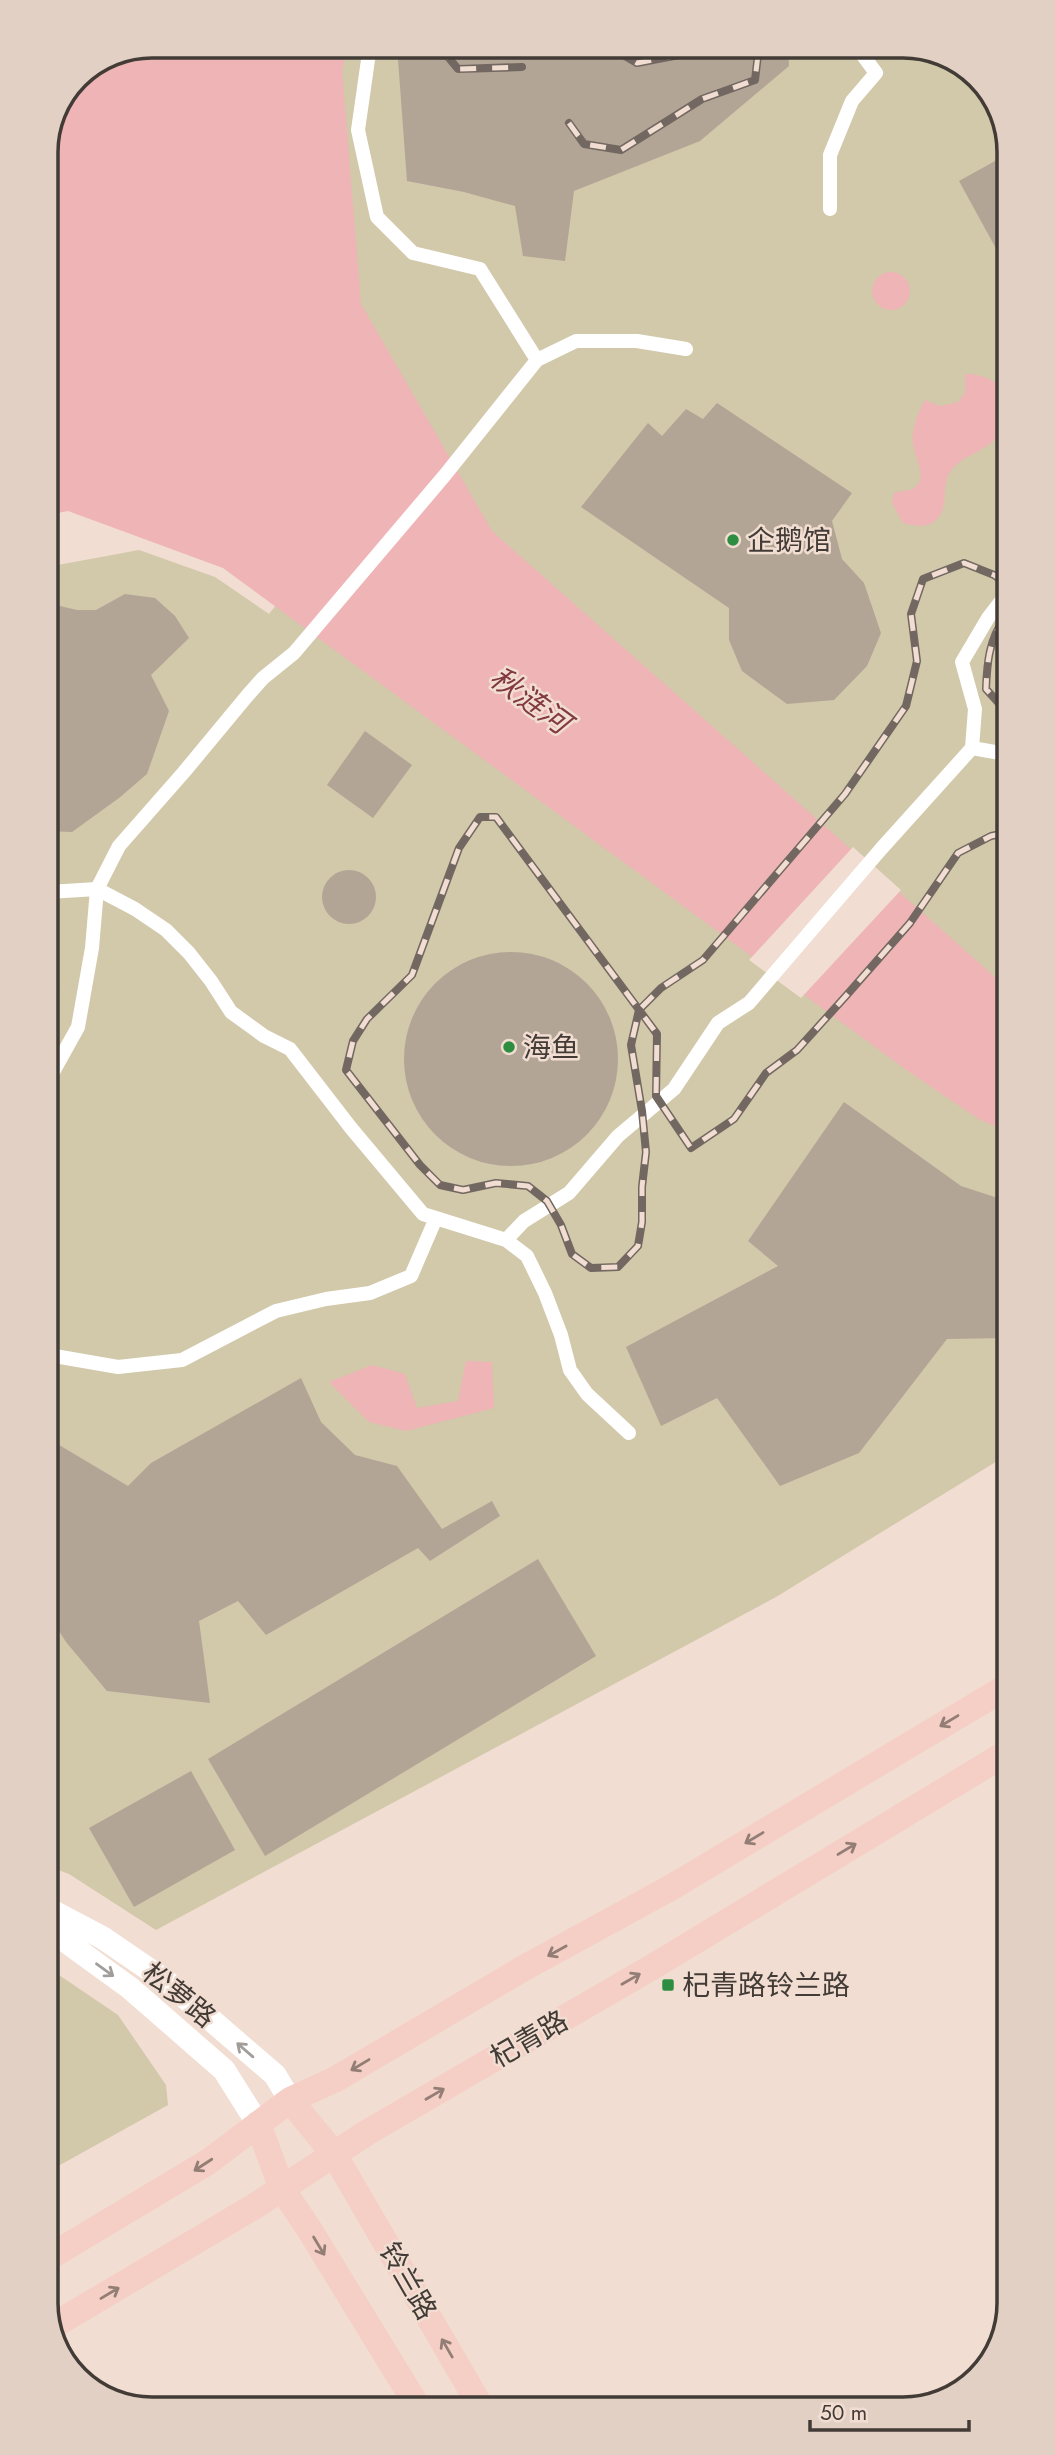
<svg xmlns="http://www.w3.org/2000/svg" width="1055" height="2455" viewBox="0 0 1055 2455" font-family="Jost,'Noto Sans SC',sans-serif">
  <rect width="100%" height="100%" fill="#f1ddd1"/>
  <!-- green -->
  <path fill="#d2c8aa" d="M 340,46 L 911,46 L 968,68 L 1004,118 L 1007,1455 L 776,1597 L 156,1930 L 69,1874 L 50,1867 L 47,567 L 139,550 L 215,577 L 269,614 L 405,445 L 336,300 Z
    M 50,1969 L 118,2015 L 166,2085 L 168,2105 L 51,2170 Z"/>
  <!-- water -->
  <path fill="#efb4b5" d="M 152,46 L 348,46 L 342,70 L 361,304 L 492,531 L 995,977 L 1006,984 L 1007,1131 L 980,1120 L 905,1069 L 223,568 L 68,511 L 47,515 L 46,145 L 77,76 Z
    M872 291a19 19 0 1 1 38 0a19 19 0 1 1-38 0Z
    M 965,374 C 979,374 995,378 1002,391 C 1006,397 1005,405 1005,412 C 1005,452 967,448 950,472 C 941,486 949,505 938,518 C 929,529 915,526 903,523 L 892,503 L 894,493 C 899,491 905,491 910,490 C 931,483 914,456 913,444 C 911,429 918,413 925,400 L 940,406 L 958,402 L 965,393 Z
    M 466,1361 L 492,1362 L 494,1408 L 406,1431 L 369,1422 L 329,1382 L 372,1365 L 405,1374 L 417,1408 L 458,1401 Z"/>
  <!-- pier -->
  <path fill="#f1ddd1" d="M 853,847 L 901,890 L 801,998 L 749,960 Z"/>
  <!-- building -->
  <path fill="#b2a595" d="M 397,46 L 788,46 L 789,66 L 700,141 L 574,191 L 565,261 L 523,256 L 515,206 L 464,192 L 407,181 Z
    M 886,46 L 911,46 L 968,68 L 971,71 L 957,71 L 891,53 Z
    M 1004,156 L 1004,263 L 959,181 Z
    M 717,403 L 852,493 L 832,521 L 842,559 L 864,583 L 881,633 L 867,666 L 834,700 L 787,704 L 742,671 L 729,640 L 729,608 L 581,507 L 648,423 L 662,436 L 686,409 L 703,419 Z
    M 125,594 L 155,598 L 175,616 L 189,638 L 151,675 L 169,711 L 147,774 L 119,798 L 72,832 L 47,831 L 47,603 L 77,610 L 96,610 Z
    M 365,731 L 412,765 L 373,818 L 327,785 Z
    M322 897a27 27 0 1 1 54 0a27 27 0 1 1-54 0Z
    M404 1059a107 107 0 1 1 214 0a107 107 0 1 1-214 0Z
    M 48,979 L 60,987 L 48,1003 Z
    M 844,1102 L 961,1186 L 1007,1201 L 1007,1338 L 947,1339 L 859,1453 L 780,1486 L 717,1398 L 661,1426 L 626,1347 L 778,1266 L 748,1241 Z
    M 301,1378 L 321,1422 L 355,1455 L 397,1466 L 442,1529 L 492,1501 L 500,1516 L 430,1561 L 418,1548 L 266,1635 L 238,1601 L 199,1621 L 210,1703 L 107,1691 L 66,1642 L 49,1615 L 49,1439 L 128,1486 L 151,1463 Z
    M 538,1559 L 596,1656 L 265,1856 L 208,1759 Z
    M 191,1771 L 235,1850 L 134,1907 L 89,1828 Z"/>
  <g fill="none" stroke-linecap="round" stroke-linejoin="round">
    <!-- pedestrian -->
    <path stroke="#fff" stroke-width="14" d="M 370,46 L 358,130 L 377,217 L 413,253 L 480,269 L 537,360
      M 830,209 L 830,155 L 852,101 L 876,73 L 856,46
      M 1005,596 L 988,618 L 962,662 L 975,709 L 972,748 L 1006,754
      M 48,892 L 97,889 L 135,909 L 166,930 L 189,953 L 211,981 L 231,1012 L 264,1036 L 290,1049 L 351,1128 L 423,1214 L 506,1240 L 527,1256 L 545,1293 L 561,1335 L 570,1370 L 587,1394 L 629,1433
      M 48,1081 L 78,1027 L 92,948 L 97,889 L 119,846 L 184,772 L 247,696 L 263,678 L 294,653 L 445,475 L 537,360 L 576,341 L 637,341 L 686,349
      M 506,1240 L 524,1221 L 569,1193 L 618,1136 L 674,1089 L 718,1023 L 749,1003 L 881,849 L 972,748
      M 49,1355 L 118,1367 L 182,1360 L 276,1311 L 326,1299 L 370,1293 L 411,1276 L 436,1218"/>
    <!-- tertiary -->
    <path stroke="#fff" stroke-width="23" d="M 50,1910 L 103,1938 L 166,1981 L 275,2075 L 290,2100
      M 50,1930 L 130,1988 L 224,2070 L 258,2124"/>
    <!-- secondary -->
    <path stroke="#f5cfc5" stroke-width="26" d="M 290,2100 L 334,2154 L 481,2407
      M 258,2124 L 282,2189 L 309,2229 L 418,2407
      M 51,2256 L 208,2162 L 290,2100 L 336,2079 L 524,1968 L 672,1887 L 1008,1686
      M 51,2327 L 255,2206 L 368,2132 L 654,1966 L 1008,1752"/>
    <defs>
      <path id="rail" d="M 439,46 L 458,69 L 522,67
        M 608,46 L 637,63 L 679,55 L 686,46
        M 569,123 L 584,144 L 621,150 L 702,99 L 755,80 L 759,46
        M 1005,583 L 994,575 L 964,563 L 923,579 L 911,614 L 917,661 L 906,706 L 845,794 L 703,960 L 661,988 L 639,1010 L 631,1045 L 642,1111 L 646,1152 L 642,1187 L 642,1222 L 638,1246 L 618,1267 L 591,1268 L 572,1254 L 561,1225 L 547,1201 L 528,1186 L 496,1183 L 463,1190 L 440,1185 L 420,1165 L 346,1070 L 353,1041 L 367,1019 L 412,975 L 459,848 L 480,817 L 496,817 L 657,1034 L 656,1096 L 691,1148 L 734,1119 L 766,1073 L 797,1050 L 845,997 L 910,923 L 958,853 L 991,836 L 1006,833
        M 1005,618 C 989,639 987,663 986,689 L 1005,710"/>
    </defs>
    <!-- rail casing -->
    <use href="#rail" stroke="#726861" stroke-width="8"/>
    <!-- rail -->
    <use href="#rail" stroke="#f1ddd1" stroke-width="5" stroke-dasharray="16" stroke-linecap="butt"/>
  </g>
  <!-- one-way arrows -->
  <defs><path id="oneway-shaft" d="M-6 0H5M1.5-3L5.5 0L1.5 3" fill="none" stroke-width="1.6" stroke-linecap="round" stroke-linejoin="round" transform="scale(1.75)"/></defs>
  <g stroke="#937e76">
    <use href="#oneway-shaft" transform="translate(949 1721) rotate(149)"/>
    <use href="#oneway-shaft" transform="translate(754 1838) rotate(149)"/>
    <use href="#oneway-shaft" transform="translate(847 1849) rotate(-31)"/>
    <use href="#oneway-shaft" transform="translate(557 1951) rotate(151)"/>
    <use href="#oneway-shaft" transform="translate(631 1979) rotate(-30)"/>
    <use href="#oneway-shaft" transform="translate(360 2065) rotate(149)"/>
    <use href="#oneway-shaft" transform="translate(435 2094) rotate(-30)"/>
    <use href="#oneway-shaft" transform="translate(203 2165) rotate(147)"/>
    <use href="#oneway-shaft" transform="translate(319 2246) rotate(59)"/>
    <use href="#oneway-shaft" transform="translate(110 2293) rotate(-31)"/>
    <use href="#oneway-shaft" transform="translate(447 2348) rotate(-120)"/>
  </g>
  <g stroke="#a09d9a">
    <use href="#oneway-shaft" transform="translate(105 1970) rotate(36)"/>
    <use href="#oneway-shaft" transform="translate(245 2050) rotate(-139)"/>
  </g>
  <!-- markers -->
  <g fill="#2d8e42" stroke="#f1ddd1" stroke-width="2.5">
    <circle cx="733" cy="540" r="7"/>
    <circle cx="509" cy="1047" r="7"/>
    <rect x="661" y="1978" width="14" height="14" rx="3.5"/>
  </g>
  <g text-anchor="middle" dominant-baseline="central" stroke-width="5" stroke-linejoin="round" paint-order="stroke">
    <!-- poi labels -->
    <g font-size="28" fill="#423b36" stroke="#f1ddd1" text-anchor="start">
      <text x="747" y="540">企鹅馆</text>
      <text x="523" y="1047">海鱼</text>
      <text x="682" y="1985">杞青路铃兰路</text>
    </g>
    <!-- street labels -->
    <g font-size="28" fill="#423b36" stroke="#f1ddd1">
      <text transform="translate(179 1995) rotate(39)">松萝路</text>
      <text transform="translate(529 2039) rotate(-30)">杞青路</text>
      <text transform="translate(408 2281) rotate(60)">铃兰路</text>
    </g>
    <!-- water labels -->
    <g font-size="30" font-style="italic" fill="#823a40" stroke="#f1ddd1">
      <text transform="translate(530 700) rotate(36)">秋涟河</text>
    </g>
  </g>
  <!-- crop -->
  <path d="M0 0H1055V2455H0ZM152 58H903A94 94 0 0 1 997 152V2303A94 94 0 0 1 903 2397H152A94 94 0 0 1 58 2303V152A94 94 0 0 1 152 58Z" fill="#e3d0c5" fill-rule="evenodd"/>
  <path fill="none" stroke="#423b36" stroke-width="3.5" d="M152 58H903A94 94 0 0 1 997 152V2303A94 94 0 0 1 903 2397H152A94 94 0 0 1 58 2303V152A94 94 0 0 1 152 58Z"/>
  <!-- scale -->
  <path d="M810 2420v10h159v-10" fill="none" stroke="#423b36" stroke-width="3.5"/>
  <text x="820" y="2420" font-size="21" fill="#423b36" stroke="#f1ddd1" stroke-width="5" paint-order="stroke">50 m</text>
</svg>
